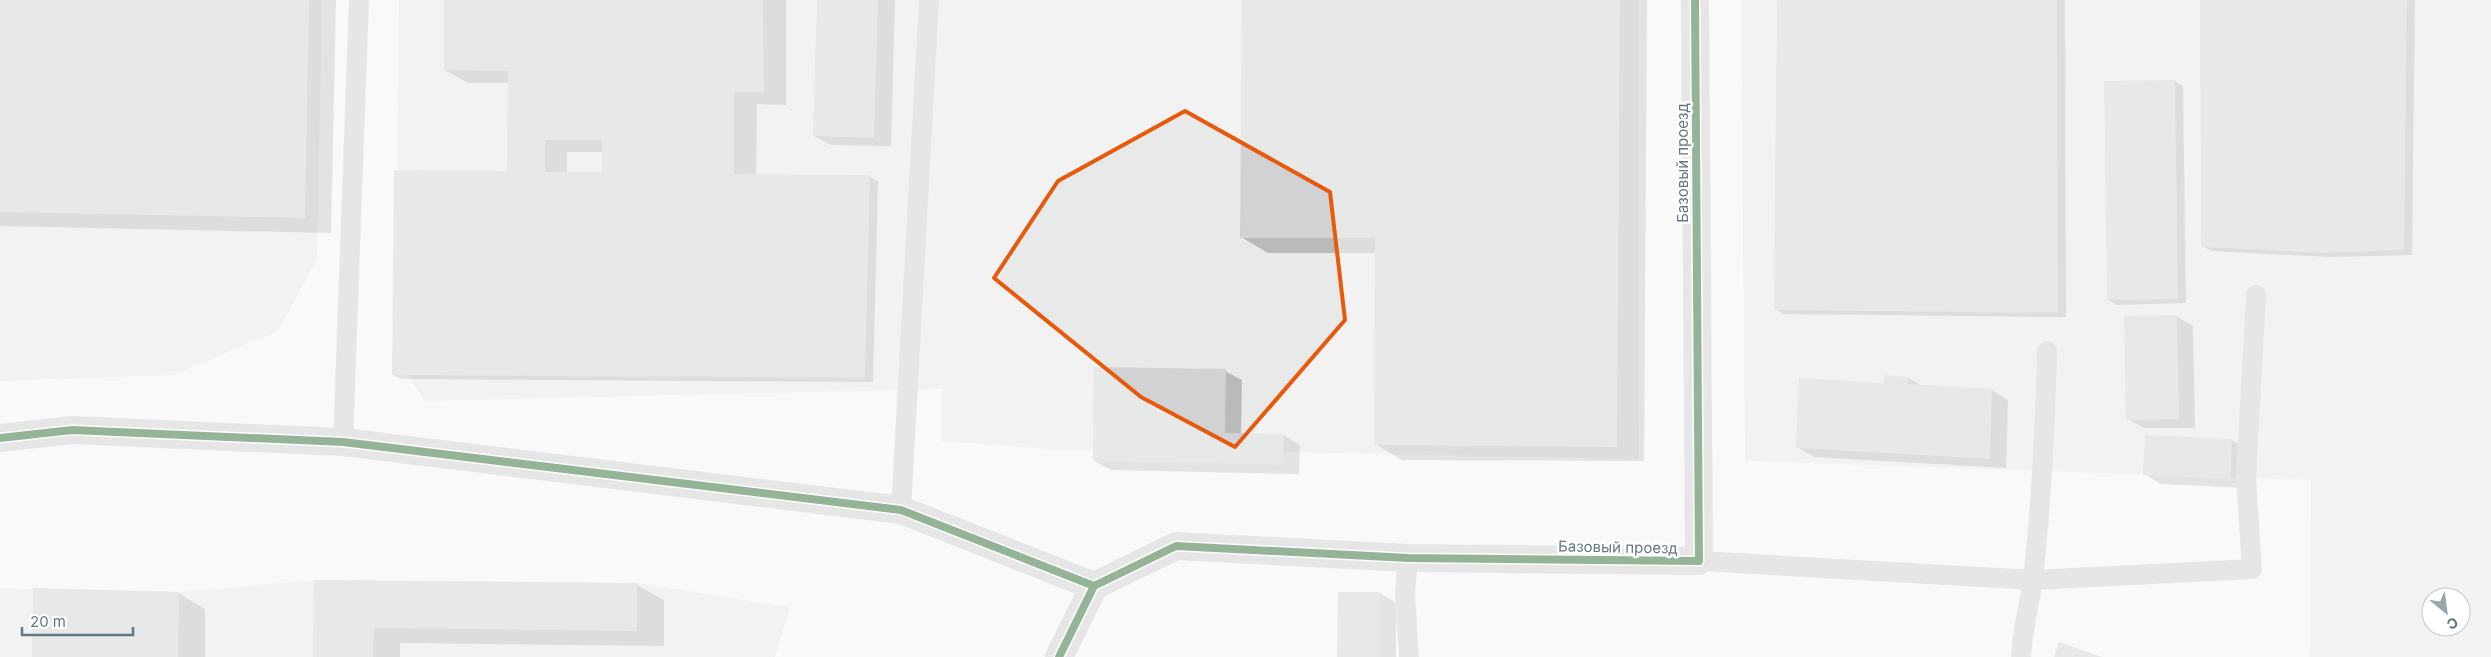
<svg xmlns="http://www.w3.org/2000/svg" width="2491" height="657" viewBox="0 0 2491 657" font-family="Inter,sans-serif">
  <rect width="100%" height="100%" fill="#f9f9f9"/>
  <!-- built -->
  <path fill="#e8e9e9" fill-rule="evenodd" d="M 0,0 L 322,0 L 317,259 L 278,331 L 174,375 L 0,381 Z
    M 399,0 L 1638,0 L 1639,459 L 1248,451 L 1059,450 L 942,441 L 942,389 L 424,401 L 395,352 Z
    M 1741,0 L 2491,0 L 2491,657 L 2310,657 L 2311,480 L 1745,461 ZM 2431,597 L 2461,597 L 2461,627 L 2431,627 Z
    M 314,580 L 637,583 L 790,607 L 775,657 L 0,657 L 0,588 L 179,592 Z"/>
  <!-- shadow -->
  <path fill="#0003" fill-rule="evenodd" d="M 0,0 L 336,0 L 331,233 L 0,226 Z
    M 445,0 L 786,0 L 786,105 L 757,104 L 756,175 L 870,177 L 878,181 L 873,382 L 401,379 L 393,375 L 509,172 L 509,83 L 468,83 L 445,70 ZM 567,152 L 603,152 L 603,173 L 567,173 Z
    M 818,0 L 895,0 L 891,146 L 831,145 L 814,136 Z
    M 1243,0 L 1647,0 L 1644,461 L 1402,460 L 1375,444 L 1376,253 L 1268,253 L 1241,237 Z
    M 1779,0 L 2065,0 L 2066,317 L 1784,314 L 1775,309 Z
    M 2202,0 L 2415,0 L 2412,255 L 2330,257 L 2211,251 L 2203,246 Z
    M 2174,81 L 2183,86 L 2186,303 L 2117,305 L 2108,300 Z
    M 2176,316 L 2193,326 L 2195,428 L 2144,428 L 2128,419 Z
    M 1225,371 L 1242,380 L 1241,435 L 1283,435 L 1300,445 L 1299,474 L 1111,470 L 1094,461 Z
    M 1908,378 L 1923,386 L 1992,390 L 2008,400 L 2006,468 L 1814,457 L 1797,447 Z
    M 2232,440 L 2248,450 L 2247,488 L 2161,484 L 2144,474 Z
    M 316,581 L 637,585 L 664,600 L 664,646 L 400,643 L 400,657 L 315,657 Z
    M 178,593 L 205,609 L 205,657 L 33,657 Z
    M 1380,593 L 1396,603 L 1396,657 L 1339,657 Z"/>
  <!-- building -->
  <path fill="#d0d2d3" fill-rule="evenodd" d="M 0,0 L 309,0 L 305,218 L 0,212 Z
    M 444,0 L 763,0 L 764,92 L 734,92 L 734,174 L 870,175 L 865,378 L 392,375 L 394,170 L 507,171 L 508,71 L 444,70 ZM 545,140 L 602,140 L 602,172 L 545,172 Z
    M 817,0 L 878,0 L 874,138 L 813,136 Z
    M 1242,0 L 1620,0 L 1617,447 L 1374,445 L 1375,238 L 1240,238 Z
    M 1777,0 L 2057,0 L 2058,313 L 1774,310 Z
    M 2200,0 L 2407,0 L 2404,250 L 2321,253 L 2201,247 Z
    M 2175,80 L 2178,299 L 2107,300 L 2104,81 Z
    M 2177,315 L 2179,419 L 2126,420 L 2124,316 Z
    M 1094,367 L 1226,369 L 1225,433 L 1284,434 L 1283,465 L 1093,461 Z
    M 1884,375 L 1909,377 L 1908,384 L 1992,389 L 1990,459 L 1796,448 L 1799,378 L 1884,383 Z
    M 2145,435 L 2232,439 L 2231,479 L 2143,475 Z
    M 314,580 L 637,583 L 637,631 L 374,628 L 373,657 L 313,657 Z
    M 33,588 L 179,592 L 178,657 L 32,657 Z
    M 1338,592 L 1380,592 L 1380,657 L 1337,657 Z
    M 2059,642 L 2102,657 L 2054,657 Z"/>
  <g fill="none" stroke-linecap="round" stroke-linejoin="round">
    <!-- lane -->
    <path stroke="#cecfd0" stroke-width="20" d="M 343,442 L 359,0
      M 901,510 L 929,0
      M 1408,558 L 1405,593 L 1409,657
      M 1699,561 L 2033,580 L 2252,569 L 2246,479 L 2256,295
      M 2021,657 C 2022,630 2030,604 2033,577 C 2042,502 2045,427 2047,351"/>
    <!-- street -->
    <path stroke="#cecfd0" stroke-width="28" d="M 0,438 L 72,430 L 343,442 L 901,510 L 1094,586
      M 1059,657 L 1094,586 L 1176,546 L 1408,558 L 1699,561 L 1695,0"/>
    <defs>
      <path id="cycleway" d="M 0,438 L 72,430 L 343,442 L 901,510 L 1094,586
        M 1059,657 L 1094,586 L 1176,546 L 1408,558 L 1699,561 L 1695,0"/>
    </defs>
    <!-- cycleway casing -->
    <use href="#cycleway" stroke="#fff" stroke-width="11"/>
    <!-- cycleway -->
    <use href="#cycleway" stroke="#1b5e20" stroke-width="8"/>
  </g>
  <!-- marked area -->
  <path d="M0 0H2491V657H0ZM 1185,111 L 1330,192 L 1345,320 L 1235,447 L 1141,397 L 994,278 L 1058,181 Z" fill="#f9f9f9" fill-opacity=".55" fill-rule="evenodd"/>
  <path fill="none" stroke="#e8590c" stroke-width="4" stroke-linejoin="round" d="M 1185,111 L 1330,192 L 1345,320 L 1235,447 L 1141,397 L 994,278 L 1058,181 Z"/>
  <g text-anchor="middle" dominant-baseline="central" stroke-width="5" stroke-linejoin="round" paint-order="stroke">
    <!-- street labels -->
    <g font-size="15" fill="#657683" stroke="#fff">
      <text transform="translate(1682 163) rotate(-90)">Базовый проезд</text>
      <text transform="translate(1618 547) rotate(1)">Базовый проезд</text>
    </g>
  </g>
  <!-- north arrow -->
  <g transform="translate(2446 612) rotate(151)"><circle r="24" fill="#ffffff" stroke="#c1c8cd"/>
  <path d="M0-4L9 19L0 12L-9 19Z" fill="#99a4ac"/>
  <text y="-8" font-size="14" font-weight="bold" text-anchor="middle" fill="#657683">С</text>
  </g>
  <!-- scale -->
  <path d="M22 627v8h111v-8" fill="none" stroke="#657683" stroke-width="2.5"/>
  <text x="30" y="627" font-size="15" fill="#657683" stroke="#ffffff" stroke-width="4" paint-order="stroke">20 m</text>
</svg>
